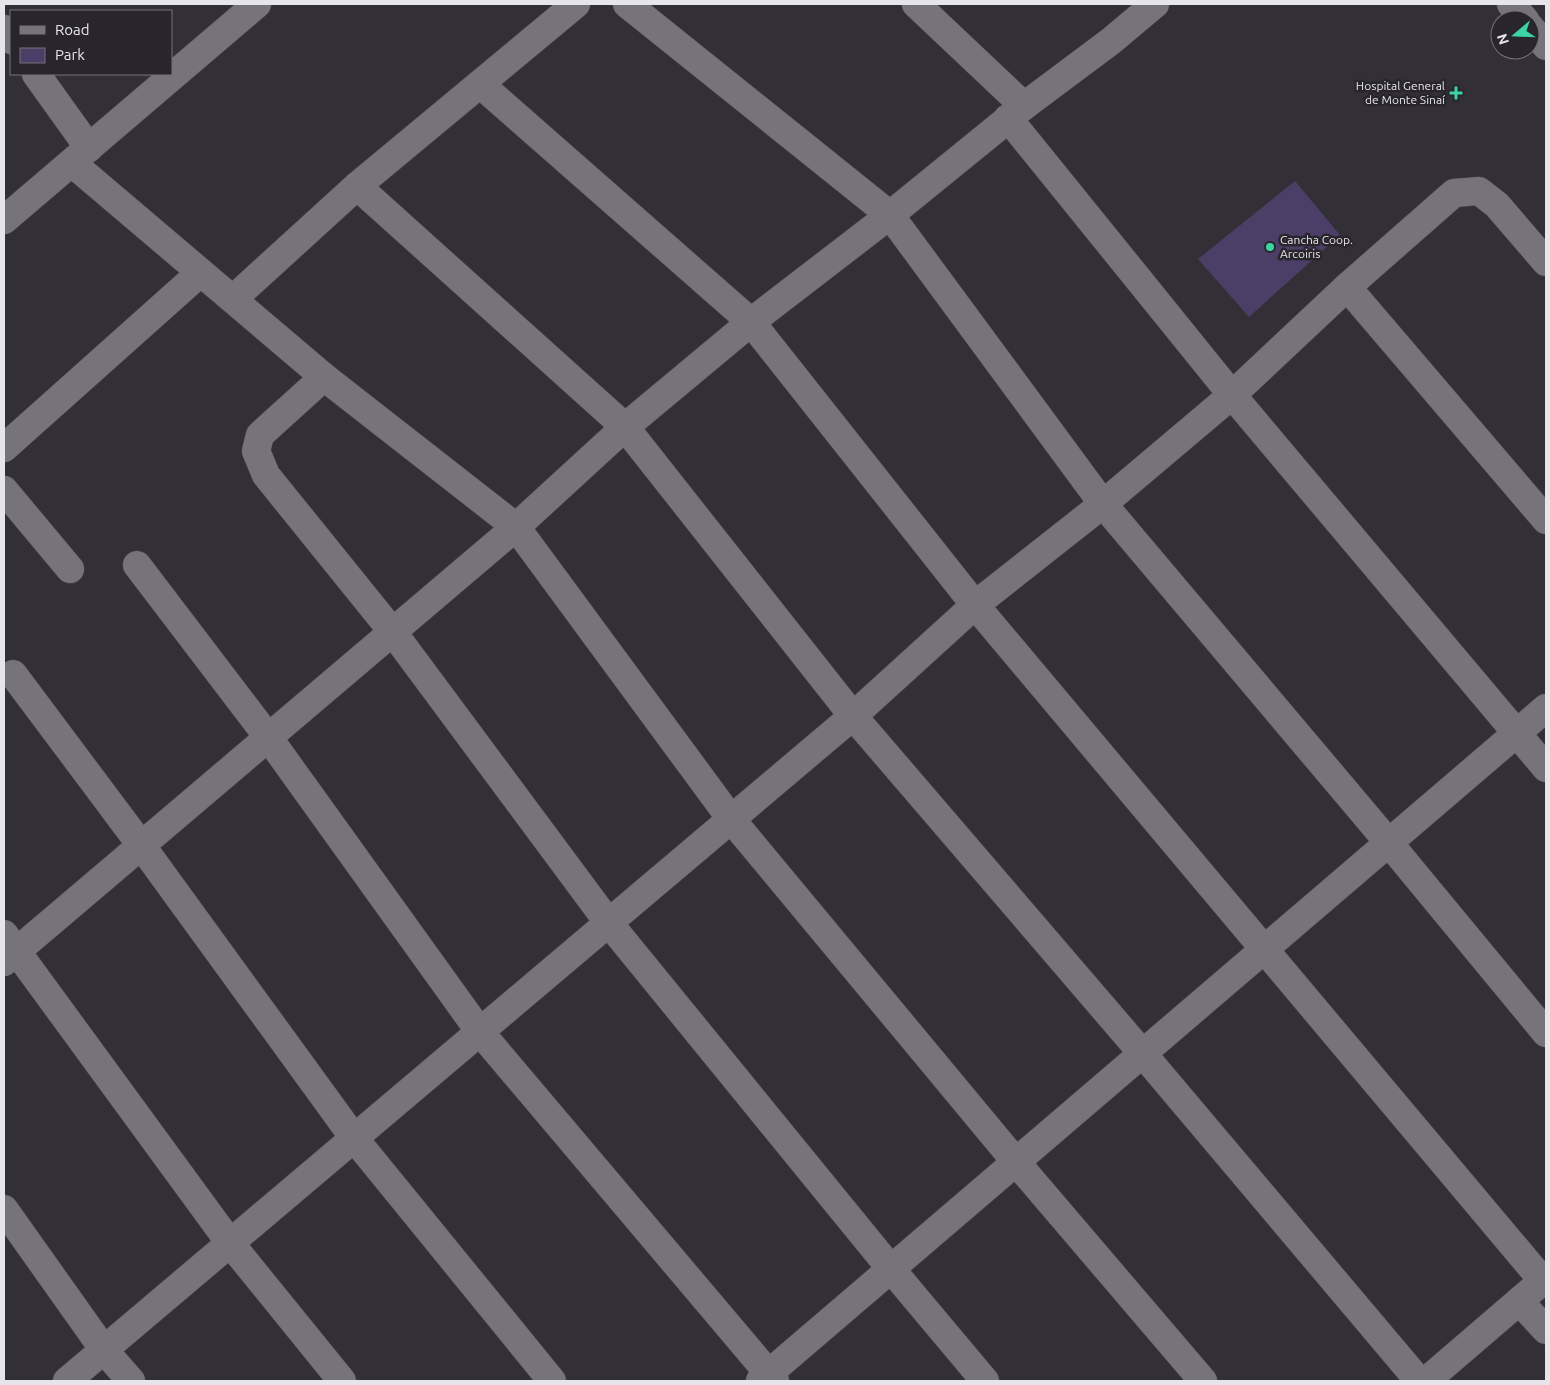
<svg xmlns="http://www.w3.org/2000/svg" width="1550" height="1385" font-family="Ubuntu,sans-serif">
<style>
.green{fill:#4b3e67}
.lines{fill:none;stroke-linecap:round;stroke-linejoin:round}
.minor-casing{stroke:#4e4d52;stroke-width:29}
.minor{stroke:#76747a;stroke-width:28}
.poi-dot{fill:#3cd4a4;stroke:#28262c;stroke-width:2}
.labels{text-anchor:middle;stroke-width:5;stroke-linejoin:round;paint-order:stroke}
.poi-label{font-size:12px;fill:#e6e5e9;stroke:#28262c;text-anchor:end}
</style>
<rect width="100%" height="100%" fill="#323036"/>
<!-- green -->
<path class="green" d="M1295,181L1340,235L1249,317L1198,259Z"/>
<g class="lines">
<defs>
<g id="minor">
<path d="M627,4L890,215L1103,504L1389,843L1546,1033"/>
<path d="M916,4L1024,106"/>
<path d="M1511,4L1525,20"/>
<path d="M1530,27L1546,46"/>
<path d="M4,29L11,40"/>
<path d="M36,74L89,148"/>
<path d="M480,84L751,322L975,605L1543,1281"/>
<path d="M1008,118L1232,395L1546,768"/>
<path d="M72,163L324,377L516,527L731,819L1016,1162L1203,1381"/>
<path d="M357,186L625,427L853,716L1143,1054L1419,1381"/>
<path d="M4,220L257,4"/>
<path d="M1347,287L1546,520"/>
<path d="M233,299L357,186L576,4"/>
<path d="M324,377L260,435L256,451L266,475L392,631L608,922L891,1269L985,1381"/>
<path d="M4,448L200,273"/>
<path d="M4,490L70,569"/>
<path d="M137,565L268,737L480,1032L775,1381"/>
<path d="M13,674L141,845L354,1138L552,1381"/>
<path d="M4,934L230,1243L342,1381"/>
<path d="M4,962L516,527L625,427L751,322L890,215L1024,106L1111,41L1155,4"/>
<path d="M4,1209L104,1350L131,1381"/>
<path d="M1519,1301L1546,1330"/>
<path d="M67,1381L853,716L975,605L1103,504L1232,395L1347,287L1454,193L1479,191L1497,205L1546,262"/>
<path d="M760,1381L1546,708"/>
<path d="M1426,1381L1546,1278"/>
</g>
</defs>
<!-- minor casing -->
<use href="#minor" class="minor-casing"/>
<!-- minor -->
<use href="#minor" class="minor"/>
</g>
<!-- markers -->
<g class="poi-dot">
<path d="M1453.5 85.5h5v5h5v5h-5v5h-5v-5h-5v-5h5z"/>
<circle cx="1270" cy="247" r="5"/>
</g>
<g class="labels">
<!-- poi labels -->
<g class="poi-label">
<text x="1445" y="90">Hospital General<tspan x="1445" dy="14">de Monte Sinaí</tspan></text>
<text x="1280" y="244" text-anchor="start">Cancha Coop.<tspan x="1280" dy="14">Arcoiris</tspan></text>
</g>
</g>
<!-- border -->
<rect width="1550" height="1385" fill="none" stroke="#e6e5e9" stroke-width="10"/>
<!-- legend -->
<rect x="10" y="10" width="162" height="65" fill="#28262c" stroke="#747278"/>
<rect x="20" y="26" width="25" height="8" fill="#76747a" stroke="#747278"/>
<text x="55" y="35" font-size="15" fill="#e6e5e9">Road</text>
<rect x="20" y="48" width="25" height="15" fill="#4b3e67" stroke="#747278"/>
<text x="55" y="60" font-size="15" fill="#e6e5e9">Park</text>
<!-- north arrow -->
<g transform="translate(1515 35) rotate(251)"><circle r="24" fill="#28262c" stroke="#747278"/>
<path d="M0-4L9 19L0 12L-9 19Z" fill="#3cd4a4"/>
<text y="-8" font-size="14" font-weight="bold" text-anchor="middle" fill="#e6e5e9">N</text>
</g>
</svg>
